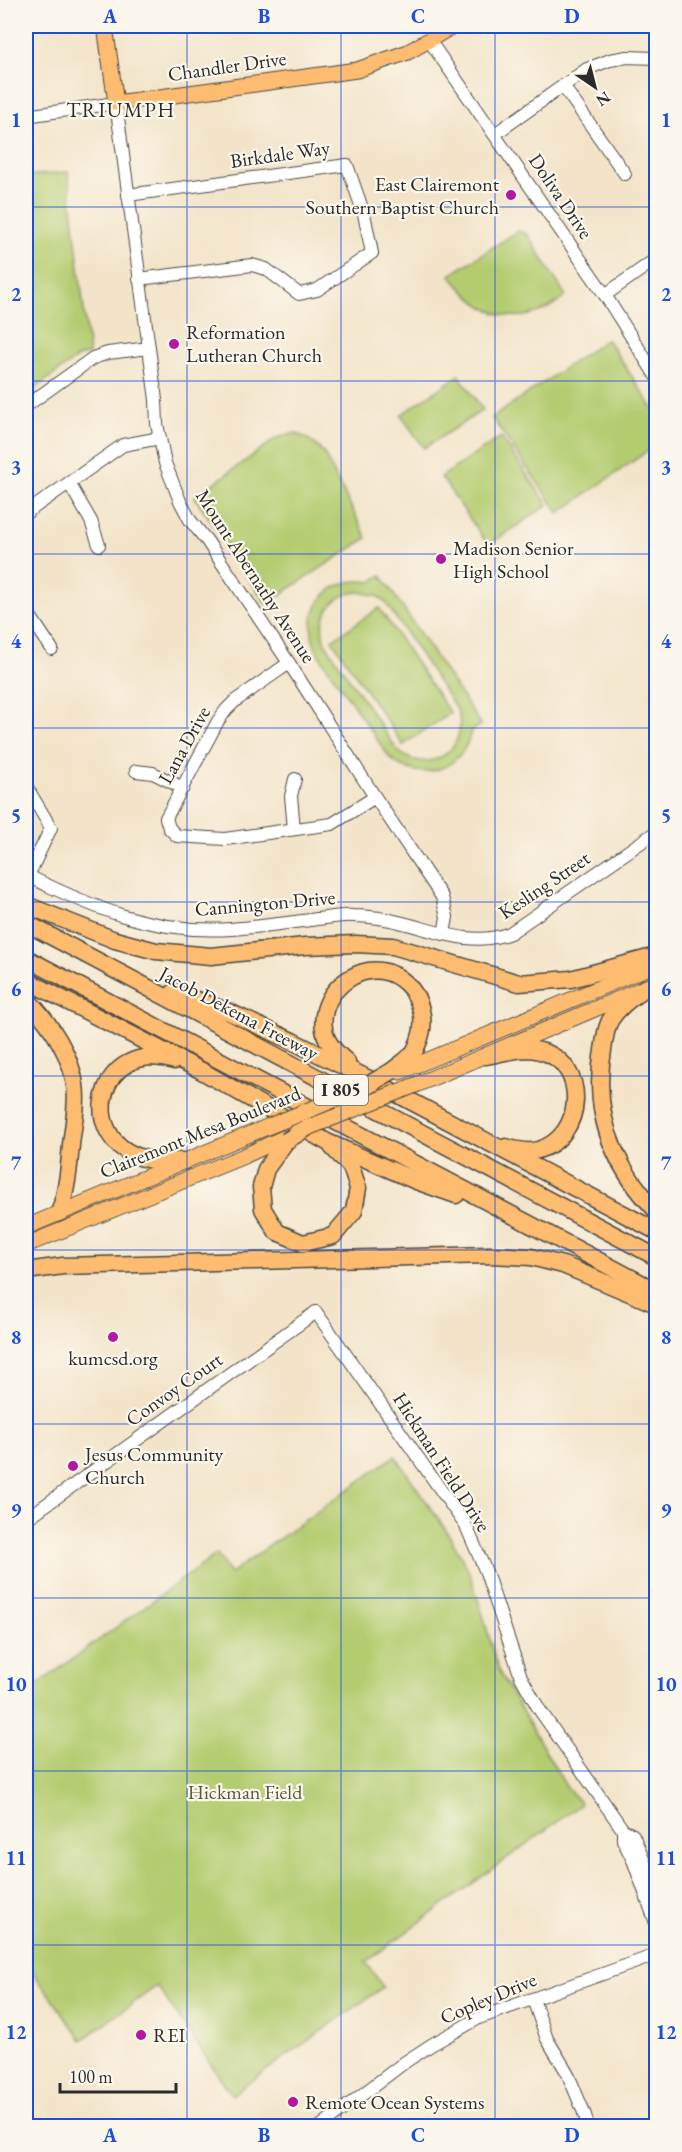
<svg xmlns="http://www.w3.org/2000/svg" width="682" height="2152" font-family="'EB Garamond',serif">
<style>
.green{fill:#b4cc70;stroke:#707c4e;stroke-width:1.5;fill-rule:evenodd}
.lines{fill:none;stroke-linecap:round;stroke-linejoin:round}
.minor-casing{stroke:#494743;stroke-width:14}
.major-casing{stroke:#494743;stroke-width:17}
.highway-casing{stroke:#494743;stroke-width:19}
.minor{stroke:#fff;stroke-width:12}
.major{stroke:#fdbc6f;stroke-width:15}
.highway{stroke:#fdbc6f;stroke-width:16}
.major-bridge-casing{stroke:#494743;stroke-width:17;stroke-linecap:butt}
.highway-bridge-casing{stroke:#494743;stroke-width:19;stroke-linecap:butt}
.major-bridge{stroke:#fdbc6f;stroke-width:15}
.highway-bridge{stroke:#fdbc6f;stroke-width:16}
.grid{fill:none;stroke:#1d4ed8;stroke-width:1.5;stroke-opacity:0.55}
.poi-dot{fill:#b5179e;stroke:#fbf7ec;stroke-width:2}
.labels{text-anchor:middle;stroke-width:4.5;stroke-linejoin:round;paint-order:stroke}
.shield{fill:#fbf7ec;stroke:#696865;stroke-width:1.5}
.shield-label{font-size:18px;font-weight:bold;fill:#2b2b2b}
.street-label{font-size:20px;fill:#2b2b2b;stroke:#fbf7ec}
.poi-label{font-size:20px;fill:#2b2b2b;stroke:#fbf7ec;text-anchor:start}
.park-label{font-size:20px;fill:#545b40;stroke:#fbf7ec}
.neighbourhood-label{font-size:21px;letter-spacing:1.5px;fill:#2b2b2b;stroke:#fbf7ec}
.neatline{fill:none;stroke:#1d4ed8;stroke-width:2}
.grid-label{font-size:20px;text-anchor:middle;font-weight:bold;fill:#1d4ed8}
</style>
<rect width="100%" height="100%" fill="#fbf7ec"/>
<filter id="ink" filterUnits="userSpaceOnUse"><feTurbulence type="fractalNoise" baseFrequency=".0167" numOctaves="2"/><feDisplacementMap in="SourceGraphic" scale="12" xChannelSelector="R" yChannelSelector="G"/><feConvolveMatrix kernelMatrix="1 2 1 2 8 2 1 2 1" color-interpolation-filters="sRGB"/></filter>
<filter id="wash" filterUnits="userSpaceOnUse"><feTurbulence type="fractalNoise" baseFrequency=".008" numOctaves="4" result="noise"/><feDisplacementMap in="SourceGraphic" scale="24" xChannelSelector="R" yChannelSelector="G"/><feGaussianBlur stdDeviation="1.35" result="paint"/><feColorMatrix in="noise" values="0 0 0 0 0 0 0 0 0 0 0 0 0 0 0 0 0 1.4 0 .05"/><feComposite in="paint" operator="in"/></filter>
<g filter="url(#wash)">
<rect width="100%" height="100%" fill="#f3e4c9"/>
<!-- green -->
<g class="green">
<path d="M68,172L89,354L78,357L26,395V176Z"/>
<path d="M518,231L527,234L566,296C521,332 483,318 450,275Z"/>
<path d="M607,339L656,413V445L559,513L492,418Z"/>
<path d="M459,375L483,410L424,448L401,415Z"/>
<path d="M296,433L310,440L323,452L367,538L266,604L195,497L277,438Z"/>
<path d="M501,437L548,505L488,545L441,477Z"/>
<path d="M381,575L481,725L471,731C463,771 418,785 389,757L319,655C297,615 327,574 371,582ZM360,592L377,596L386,603L457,710C471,749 428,778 397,750L325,643C316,617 333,593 360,592Z"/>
<path d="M379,608L450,713L403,745L332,640Z"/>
<path d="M395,1456L446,1530L468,1569L483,1615L498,1670L567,1788L581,1804L366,1962L383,1987L232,2095L157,1986L82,2040L26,1963V1693L217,1554L230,1574Z"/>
</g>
</g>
<g filter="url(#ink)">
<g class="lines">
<defs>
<g id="minor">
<path d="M429,40L605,295L656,376"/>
<path d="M563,86L625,174"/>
<path d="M26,116L116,103L156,400L157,424L165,463L180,501L190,520L207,541L289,663L375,797L442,897L447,917L444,934"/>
<path d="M495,134L587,69L610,60L627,57L656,58"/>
<path d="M128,195L347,165L364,214L372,253L317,290L299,294L266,269L252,265L139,279"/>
<path d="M605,295L656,259"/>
<path d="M26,406L93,358L108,353L149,348"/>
<path d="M69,483L91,521L99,545"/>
<path d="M26,513L123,445L160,438"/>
<path d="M26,610L52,649"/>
<path d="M289,663L235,701L226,710L218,721L166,818L169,828L177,836L225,839L332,824L375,797"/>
<path d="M136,771L153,773L183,788"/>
<path d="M26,786L51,828L28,876"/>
<path d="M294,829L291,796L295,779"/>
<path d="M26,875C93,908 154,934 231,929C259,927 288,923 317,919C329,918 342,915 353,916C369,916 388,919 403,923C439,932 474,947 510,933L656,832"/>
<path d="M26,1519L316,1312L466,1526L486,1572L521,1677L539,1709L623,1830L633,1835L656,1890"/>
<path d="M623,1830V1840L633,1860L656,1923"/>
<path d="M533,1999L547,2039L567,2072L585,2115L588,2126"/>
<path d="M321,2126L405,2062L431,2045L479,2018L656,1955"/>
</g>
<g id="major">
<path d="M105,26L116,103L357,70L408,52L453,26"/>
<path d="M400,1072L656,964"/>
<path d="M418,1084L656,983"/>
<path d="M26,1227L267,1127"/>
<path d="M26,1245L244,1156L283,1138"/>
</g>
<g id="highway">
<path d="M26,905L115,940L156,951L211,956L305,946L356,944L393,946L519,983L571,979L656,956"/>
<path d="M26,923L656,1257"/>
<path d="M26,958L656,1291"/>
<path d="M26,980L200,1070L327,1142L416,1181L456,1195"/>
<path d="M645,988C633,997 619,1006 611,1019C605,1028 605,1040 603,1050C592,1113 612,1165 656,1210"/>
<path d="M174,992L229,1012L292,1041L369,1079L656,1231"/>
<path d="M26,998C49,1022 70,1051 75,1085C78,1104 73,1126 71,1145C69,1168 67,1191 59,1213"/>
<path d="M486,1056C504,1053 523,1046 540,1051C590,1063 584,1138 538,1150C528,1153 516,1150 506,1147"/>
<path d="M174,1061C99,1037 74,1139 143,1158C156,1162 170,1161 184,1161"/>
<path d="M347,1062C330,1048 319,1034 325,1010C329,996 337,986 350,978C392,952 435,998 419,1041C417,1045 416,1050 413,1053C408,1060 399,1065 392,1071"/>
<path d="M286,1141L266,1169L261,1187L263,1209L277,1232L303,1243L333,1236L354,1211L358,1188L351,1167L332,1147"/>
<path d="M26,1271L63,1266L489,1255L531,1257L563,1265L656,1304"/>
</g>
</defs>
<!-- minor casing -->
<use href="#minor" class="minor-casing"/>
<!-- major casing -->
<use href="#major" class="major-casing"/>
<!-- highway casing -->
<use href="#highway" class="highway-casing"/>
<!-- minor -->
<use href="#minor" class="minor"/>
<!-- major -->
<use href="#major" class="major"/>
<!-- highway -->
<use href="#highway" class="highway"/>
<defs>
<g id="major-bridge">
<path d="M267,1127L373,1084"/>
<path d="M297,1132L418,1084"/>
</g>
<g id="highway-bridge">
<path d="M363,1088L392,1071"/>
<path d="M286,1141L307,1128"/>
</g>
</defs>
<!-- major-bridge casing -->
<use href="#major-bridge" class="major-bridge-casing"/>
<!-- highway-bridge casing -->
<use href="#highway-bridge" class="highway-bridge-casing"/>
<!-- major-bridge -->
<use href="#major-bridge" class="major-bridge"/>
<!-- highway-bridge -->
<use href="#highway-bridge" class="highway-bridge"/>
</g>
</g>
<!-- grid -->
<path class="grid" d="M187,26V2126M341,26V2126M495,26V2126M26,207H656M26,381H656M26,554H656M26,728H656M26,902H656M26,1076H656M26,1250H656M26,1424H656M26,1598H656M26,1771H656M26,1945H656"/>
<!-- markers -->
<g class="poi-dot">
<circle cx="511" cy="195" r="6"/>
<circle cx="174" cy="344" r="6"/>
<circle cx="441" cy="559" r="6"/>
<circle cx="113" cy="1337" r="6"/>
<circle cx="73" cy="1466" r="6"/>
<circle cx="141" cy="2035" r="6"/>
<circle cx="293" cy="2102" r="6"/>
</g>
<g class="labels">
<!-- shield labels -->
<rect class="shield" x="314" y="1075" width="54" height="30" rx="4.5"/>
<g class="shield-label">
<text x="341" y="1096">I 805</text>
</g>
<!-- street labels -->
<g class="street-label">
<text transform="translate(227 66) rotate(-8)" y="7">Chandler Drive</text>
<text transform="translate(280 154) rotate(-8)" y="7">Birkdale Way</text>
<text transform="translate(561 196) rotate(56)" y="7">Doliva Drive</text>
<text transform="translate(256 576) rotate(57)" y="7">Mount Abernathy Avenue</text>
<text transform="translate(184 745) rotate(-61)" y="7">Lana Drive</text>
<text transform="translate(544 885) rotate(-34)" y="7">Kesling Street</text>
<text transform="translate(265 903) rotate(-5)" y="7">Cannington Drive</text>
<text transform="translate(239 1013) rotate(28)" y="7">Jacob Dekema Freeway</text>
<text transform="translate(200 1132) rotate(-22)" y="7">Clairemont Mesa Boulevard</text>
<text transform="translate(174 1389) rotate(-35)" y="7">Convoy Court</text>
<text transform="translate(442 1462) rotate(57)" y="7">Hickman Field Drive</text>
<text transform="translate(488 1998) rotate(-23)" y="7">Copley Drive</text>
</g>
<!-- poi labels -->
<g class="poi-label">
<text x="499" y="191" text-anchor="end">East Clairemont<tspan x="499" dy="23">Southern Baptist Church</tspan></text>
<text x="186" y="339">Reformation<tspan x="186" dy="23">Lutheran Church</tspan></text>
<text x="453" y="555">Madison Senior<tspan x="453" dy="23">High School</tspan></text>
<text x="113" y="1365" text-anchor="middle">kumcsd.org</text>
<text x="85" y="1461">Jesus Community<tspan x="85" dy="23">Church</tspan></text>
<text x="153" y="2042">REI</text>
<text x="305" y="2109">Remote Ocean Systems</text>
</g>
<!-- park labels -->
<g class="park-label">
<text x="245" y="1799">Hickman Field</text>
</g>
<!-- neighbourhood labels -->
<g class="neighbourhood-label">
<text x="121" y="117">TRIUMPH</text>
</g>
</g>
<!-- margin -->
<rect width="682" height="2152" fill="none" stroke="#fbf7ec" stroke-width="66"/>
<!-- north arrow -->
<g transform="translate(595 87) rotate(145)" stroke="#fbf7ec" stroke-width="4.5" paint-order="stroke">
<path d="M0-4.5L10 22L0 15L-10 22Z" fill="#2b2b2b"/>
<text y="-9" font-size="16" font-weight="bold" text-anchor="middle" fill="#2b2b2b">N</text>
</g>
<!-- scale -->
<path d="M60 2083v9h116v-9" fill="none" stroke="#2b2b2b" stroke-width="3"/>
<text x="69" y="2083" font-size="18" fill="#2b2b2b" stroke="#fbf7ec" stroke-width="4.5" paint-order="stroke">100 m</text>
<rect x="33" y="33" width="616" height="2086" class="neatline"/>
<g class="grid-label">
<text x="110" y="23">A</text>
<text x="264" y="23">B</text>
<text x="418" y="23">C</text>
<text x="572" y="23">D</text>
<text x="16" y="127">1</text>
<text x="666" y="127">1</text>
<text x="16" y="301">2</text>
<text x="666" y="301">2</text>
<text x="16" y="474">3</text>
<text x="666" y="474">3</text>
<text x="16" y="648">4</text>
<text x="666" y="648">4</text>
<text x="16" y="822">5</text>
<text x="666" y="822">5</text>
<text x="16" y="996">6</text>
<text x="666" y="996">6</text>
<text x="16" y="1170">7</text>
<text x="666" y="1170">7</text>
<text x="16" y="1344">8</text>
<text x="666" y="1344">8</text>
<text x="16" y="1517">9</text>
<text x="666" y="1517">9</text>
<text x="16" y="1691">10</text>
<text x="666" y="1691">10</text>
<text x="16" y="1865">11</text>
<text x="666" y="1865">11</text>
<text x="16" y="2039">12</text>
<text x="666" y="2039">12</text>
<text x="110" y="2142">A</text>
<text x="264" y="2142">B</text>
<text x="418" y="2142">C</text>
<text x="572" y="2142">D</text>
</g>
</svg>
